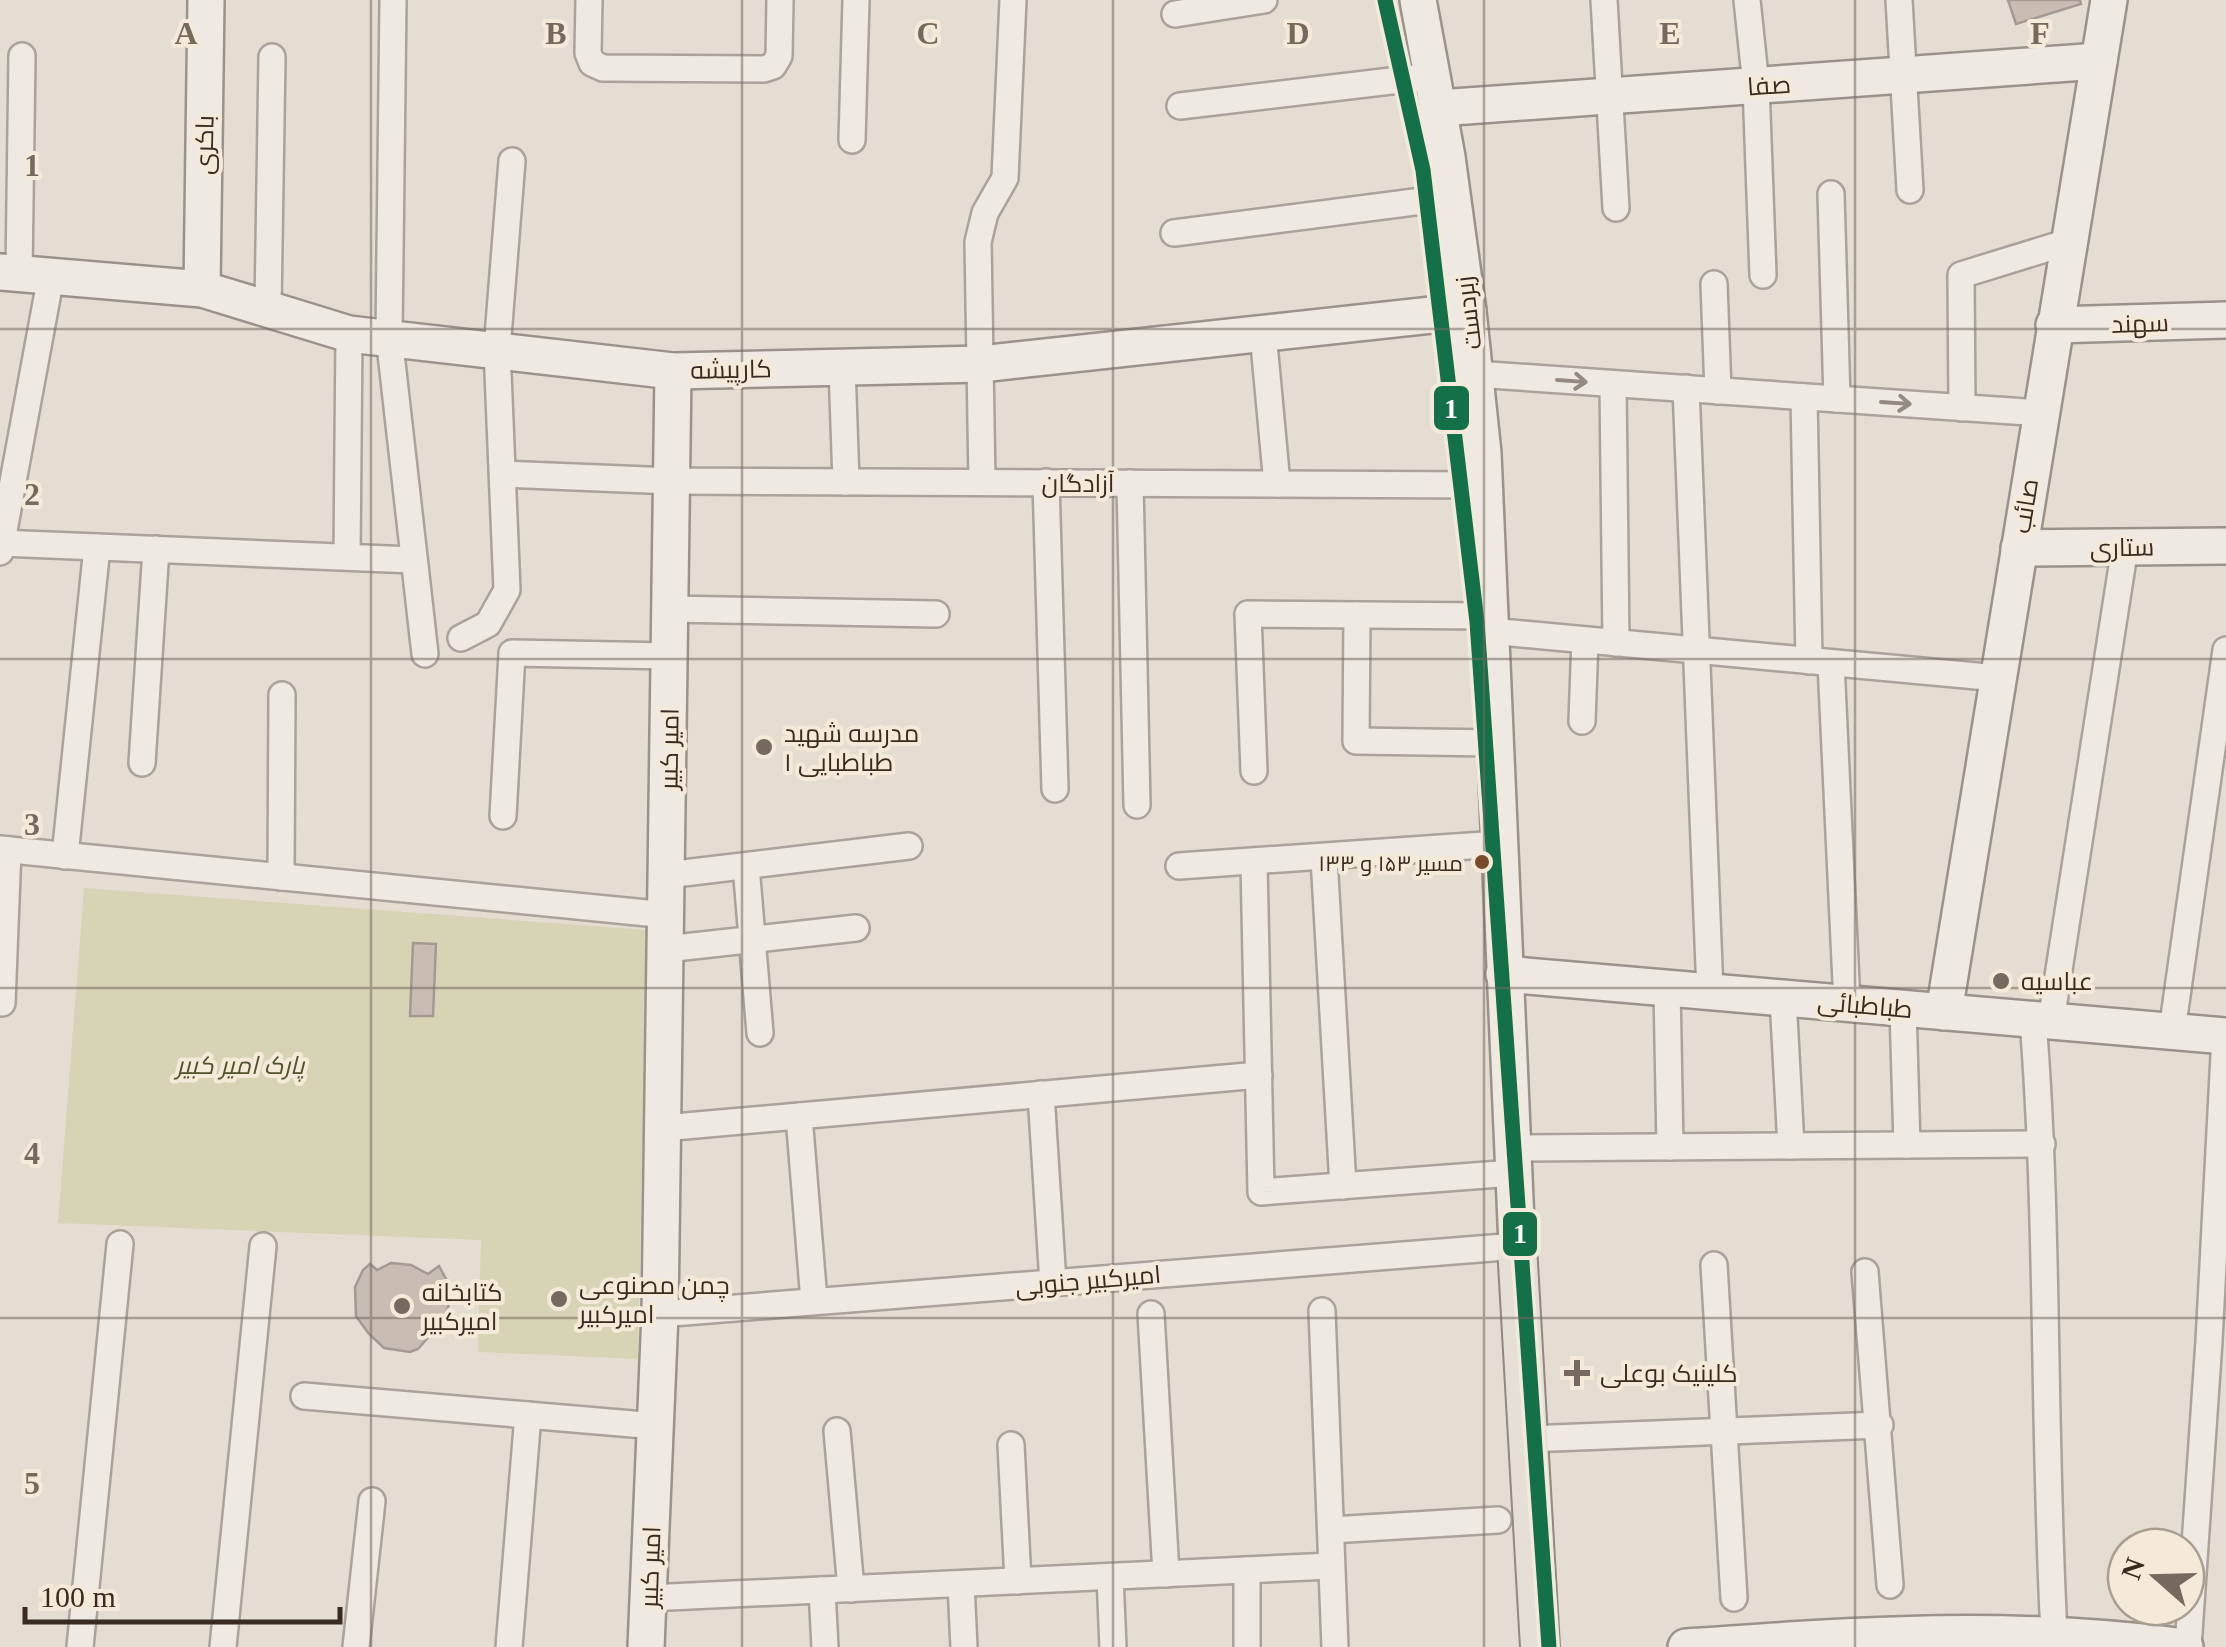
<svg xmlns="http://www.w3.org/2000/svg" width="2226" height="1647" font-family="'Times New Roman',Cairo,serif">
<style>
.green{fill:#d7d3b5}
.building{fill:#c9bcb3;stroke:#a69991;stroke-width:2.5}
.lines{fill:none;stroke-linecap:round;stroke-linejoin:round}
.street-casing{stroke:#aba39a;stroke-width:30}
.secondary-casing{stroke:#9b928a;stroke-width:40}
.primary-casing{stroke:#908881;stroke-width:42}
.street{stroke:#eee9e3;stroke-width:25}
.secondary{stroke:#eee9e3;stroke-width:35}
.primary{stroke:#e5dfd5;stroke-width:38}
.metro-1-casing{stroke:#f5ead9;stroke-width:22}
.metro-1{stroke:#147049;stroke-width:15}
.oneway{stroke:#948a82}
.grid{fill:none;stroke:#766960;stroke-width:2.5;stroke-opacity:0.55}
.poi-dot{fill:#766960;stroke:#f5ead9;stroke-width:4}
.bus-dot{fill:#7a4b2a;stroke:#f5ead9;stroke-width:4}
.labels{text-anchor:middle;stroke-width:8;stroke-linejoin:round;paint-order:stroke}
.bus-label{font-size:22px;fill:#3a2b22;stroke:#f5ead9;text-anchor:end}
.street-label{font-size:25px;fill:#3a2b22;stroke:#f5ead9}
.poi-label{font-size:25px;fill:#3a2b22;stroke:#f5ead9;text-anchor:start}
.park-label{font-size:25px;font-style:italic;fill:#4f5529;stroke:#f5ead9}
.grid-label{font-size:32px;text-anchor:middle;font-weight:bold;fill:#766960;stroke:#f5ead9;stroke-width:8;stroke-linejoin:round;paint-order:stroke}
.line-badge{stroke:#f5ead9;stroke-width:4}
.badge-label{font-size:28px;text-anchor:middle;font-weight:bold;fill:#fff}
</style>
<rect width="100%" height="100%" fill="#e5ddd2"/>
<!-- green -->
<path class="green" d="M84,888L647,930L638,1359L478,1352L481,1240L58,1223Z"/>
<!-- building -->
<g class="building">
<path d="M2008,0H2080L2081,4L2016,24Z"/>
<path d="M413,943L436,944L433,1016H410Z"/>
<path d="M391,1263L411,1265L428,1274L439,1266L446,1279L449,1304L444,1319L418,1349L410,1352L384,1348L369,1334L356,1316L355,1287L363,1270L370,1264L377,1270Z"/>
</g>
<g class="lines">
<defs>
<g id="street">
<path d="M393,0L389,336L425,654"/>
<path d="M589,0L588,53L592,63L603,68L764,69L773,66L779,56L780,0"/>
<path d="M1604,0L1616,208"/>
<path d="M1747,0L1756,86L1763,275"/>
<path d="M1899,0L1910,190"/>
<path d="M1175,14L1264,0"/>
<path d="M1180,106L1433,76"/>
<path d="M852,140L856,0"/>
<path d="M1831,194L1837,399"/>
<path d="M1174,233L1453,197"/>
<path d="M19,273L22,56"/>
<path d="M1714,284L1718,391"/>
<path d="M268,307L272,57"/>
<path d="M1263,333L1277,484"/>
<path d="M842,367L846,482"/>
<path d="M1475,374L2040,413"/>
<path d="M1613,384L1616,643"/>
<path d="M1686,388L1710,992"/>
<path d="M1804,397L1809,661"/>
<path d="M1962,408L1961,275L2068,242"/>
<path d="M503,474L672,481L1484,485"/>
<path d="M982,482L978,242L985,213L1005,178L1013,0"/>
<path d="M1046,482L1055,789"/>
<path d="M1130,483L1137,805"/>
<path d="M0,543L413,560"/>
<path d="M0,552L51,276"/>
<path d="M347,557L349,334"/>
<path d="M670,609L936,614"/>
<path d="M1357,615L1356,741L1494,743"/>
<path d="M1490,631L1998,678"/>
<path d="M461,638L488,624L507,590L497,349L512,161"/>
<path d="M1831,663L1847,1004"/>
<path d="M1582,721L1585,640"/>
<path d="M142,763L156,549"/>
<path d="M1254,771L1248,614L1489,616"/>
<path d="M503,816L512,653L670,656"/>
<path d="M0,849L667,915"/>
<path d="M65,856L97,547"/>
<path d="M1324,858L1343,1186"/>
<path d="M1254,863L1261,1192L1513,1173"/>
<path d="M746,866L760,1033"/>
<path d="M1179,866L1498,844"/>
<path d="M667,875L909,846"/>
<path d="M281,877L282,695"/>
<path d="M666,949L856,928"/>
<path d="M1667,988L1670,1147"/>
<path d="M1783,998L1791,1146"/>
<path d="M2,1003L8,850"/>
<path d="M1903,1009L1907,1145"/>
<path d="M2033,1020C2049,1224 2043,1429 2054,1633"/>
<path d="M2051,1021L2125,547"/>
<path d="M2172,1031L2226,650"/>
<path d="M1041,1094L1053,1283"/>
<path d="M799,1116L814,1301"/>
<path d="M663,1128L1259,1075"/>
<path d="M1512,1148L2042,1144"/>
<path d="M1714,1265L1734,1598"/>
<path d="M1865,1272L1890,1585"/>
<path d="M1322,1311L1335,1647"/>
<path d="M660,1314L1517,1246"/>
<path d="M1151,1314L1166,1574"/>
<path d="M304,1396L656,1426"/>
<path d="M837,1431L851,1589"/>
<path d="M1528,1439L1880,1425"/>
<path d="M1011,1445L1018,1581"/>
<path d="M1331,1530L1498,1520"/>
<path d="M1247,1570V1647"/>
<path d="M1110,1577L1113,1647"/>
<path d="M961,1584L964,1647"/>
<path d="M822,1590L825,1647"/>
<path d="M648,1598L1331,1566"/>
<path d="M80,1647L120,1244"/>
<path d="M223,1647L263,1246"/>
<path d="M356,1647L372,1501"/>
<path d="M509,1647L528,1415"/>
<path d="M2188,1647L2209,1341L2225,1036"/>
</g>
<g id="secondary">
<path d="M1418,0L1447,157L1468,311L1483,453L1517,1246"/>
<path d="M1439,108L2099,61"/>
<path d="M0,272L202,289L349,334L673,371L981,364L1468,311"/>
<path d="M202,289L206,0"/>
<path d="M2054,325L2226,320"/>
<path d="M2019,548L2226,546"/>
<path d="M1504,974L2226,1036"/>
<path d="M1944,1012L2109,0"/>
<path d="M646,1647L660,1314L673,371"/>
<path d="M1686,1647C1858,1635 2013,1624 2185,1647"/>
</g>
<path id="primary" d="M1517,1246L1540,1647"/>
</defs>
<!-- street casing -->
<use href="#street" class="street-casing"/>
<!-- secondary casing -->
<use href="#secondary" class="secondary-casing"/>
<!-- primary casing -->
<use href="#primary" class="primary-casing"/>
<!-- street -->
<use href="#street" class="street"/>
<!-- secondary -->
<use href="#secondary" class="secondary"/>
<!-- primary -->
<use href="#primary" class="primary"/>
<defs>
<path id="metro-1" d="M1385,0L1423,170L1477,622L1549,1647"/>
</defs>
<!-- metro-1 casing -->
<use href="#metro-1" class="metro-1-casing"/>
<!-- metro-1 -->
<use href="#metro-1" class="metro-1"/>
</g>
<!-- one-way arrows -->
<defs><path id="oneway-shaft" d="M-6 0H5M1.5-3L5.5 0L1.5 3" fill="none" stroke-width="1.6" stroke-linecap="round" stroke-linejoin="round" transform="scale(2.5)"/></defs>
<g class="oneway">
<use href="#oneway-shaft" transform="translate(1572 381) rotate(4)"/>
<use href="#oneway-shaft" transform="translate(1896 403) rotate(4)"/>
</g>
<!-- grid -->
<path class="grid" d="M371,0V1647M742,0V1647M1113,0V1647M1484,0V1647M1855,0V1647M0,329H2226M0,659H2226M0,988H2226M0,1318H2226"/>
<!-- markers -->
<g class="poi-dot">
<circle cx="764" cy="747" r="10"/>
<circle cx="2001" cy="981" r="10"/>
<circle cx="559" cy="1299" r="10"/>
<circle cx="402" cy="1306" r="10"/>
<path d="M1572 1358h10v10h10v10h-10v10h-10v-10h-10v-10h10z"/>
</g>
<circle class="bus-dot" cx="1482" cy="862" r="9"/>
<g class="labels">
<!-- bus labels -->
<g class="bus-label">
<text x="1463" y="871">مسیر ۱۵۳ و ۱۳۳</text>
</g>
<!-- street labels -->
<g class="street-label">
<text transform="translate(1769 85) rotate(-4)" y="9">صفا</text>
<text transform="translate(204 145) rotate(-89)" y="9">باکری</text>
<text transform="translate(1468 313) rotate(-97)" y="9">زبردست</text>
<text transform="translate(2140 323) rotate(-2)" y="9">سهند</text>
<text transform="translate(731 369) rotate(-1)" y="9">کارپیشه</text>
<text x="1078" y="492">آزادگان</text>
<text transform="translate(2025 506) rotate(-81)" y="9">صائب</text>
<text transform="translate(2122 547) rotate(-1)" y="9">ستاری</text>
<text transform="translate(669 749) rotate(-89)" y="9">امیر کبیر</text>
<text transform="translate(1865 1005) rotate(5)" y="9">طباطبائی</text>
<text transform="translate(1088 1280) rotate(-5)" y="9">امیرکبیر جنوبی</text>
<text transform="translate(650 1567) rotate(-88)" y="9">امیر کبیر</text>
</g>
<!-- poi labels -->
<g class="poi-label">
<text x="784" y="742">مدرسه شهید<tspan x="784" dy="29">طباطبایی ۱</tspan></text>
<text x="2021" y="990">عباسیه</text>
<text x="579" y="1294">چمن مصنوعی<tspan x="579" dy="29">امیرکبیر</tspan></text>
<text x="422" y="1301">کتابخانه<tspan x="422" dy="29">امیرکبیر</tspan></text>
<text x="1600" y="1382">کلینیک بوعلی</text>
</g>
<!-- park labels -->
<g class="park-label">
<text x="240" y="1074">پارک امیر کبیر</text>
</g>
</g>
<g class="grid-label">
<text x="186" y="44">A</text>
<text x="556" y="44">B</text>
<text x="928" y="44">C</text>
<text x="1298" y="44">D</text>
<text x="1670" y="44">E</text>
<text x="2040" y="44">F</text>
<text x="32" y="176">1</text>
<text x="32" y="505">2</text>
<text x="32" y="835">3</text>
<text x="32" y="1164">4</text>
<text x="32" y="1494">5</text>
</g>
<g class="line-badge">
<rect x="1432" y="384" width="39" height="48" rx="10" fill="#147049"/>
<rect x="1501" y="1210" width="38" height="48" rx="10" fill="#147049"/>
</g>
<g class="badge-label">
<text x="1451" y="418">1</text>
<text x="1520" y="1243">1</text>
</g>
<!-- north arrow -->
<g transform="translate(2156 1577) rotate(290)"><circle r="48" fill="#f5ead9" stroke="#aa9e90" stroke-width="2.5"/>
<path d="M0-8L18 38L0 25L-18 38Z" fill="#766960"/>
<text y="-15" font-size="28" font-weight="bold" text-anchor="middle" fill="#3a2b22">N</text>
</g>
<!-- scale -->
<path d="M25 1607v15h315v-15" fill="none" stroke="#3a2b22" stroke-width="5"/>
<text x="40" y="1607" font-size="30" fill="#3a2b22" stroke="#f5ead9" stroke-width="8" paint-order="stroke">100 m</text>
</svg>
